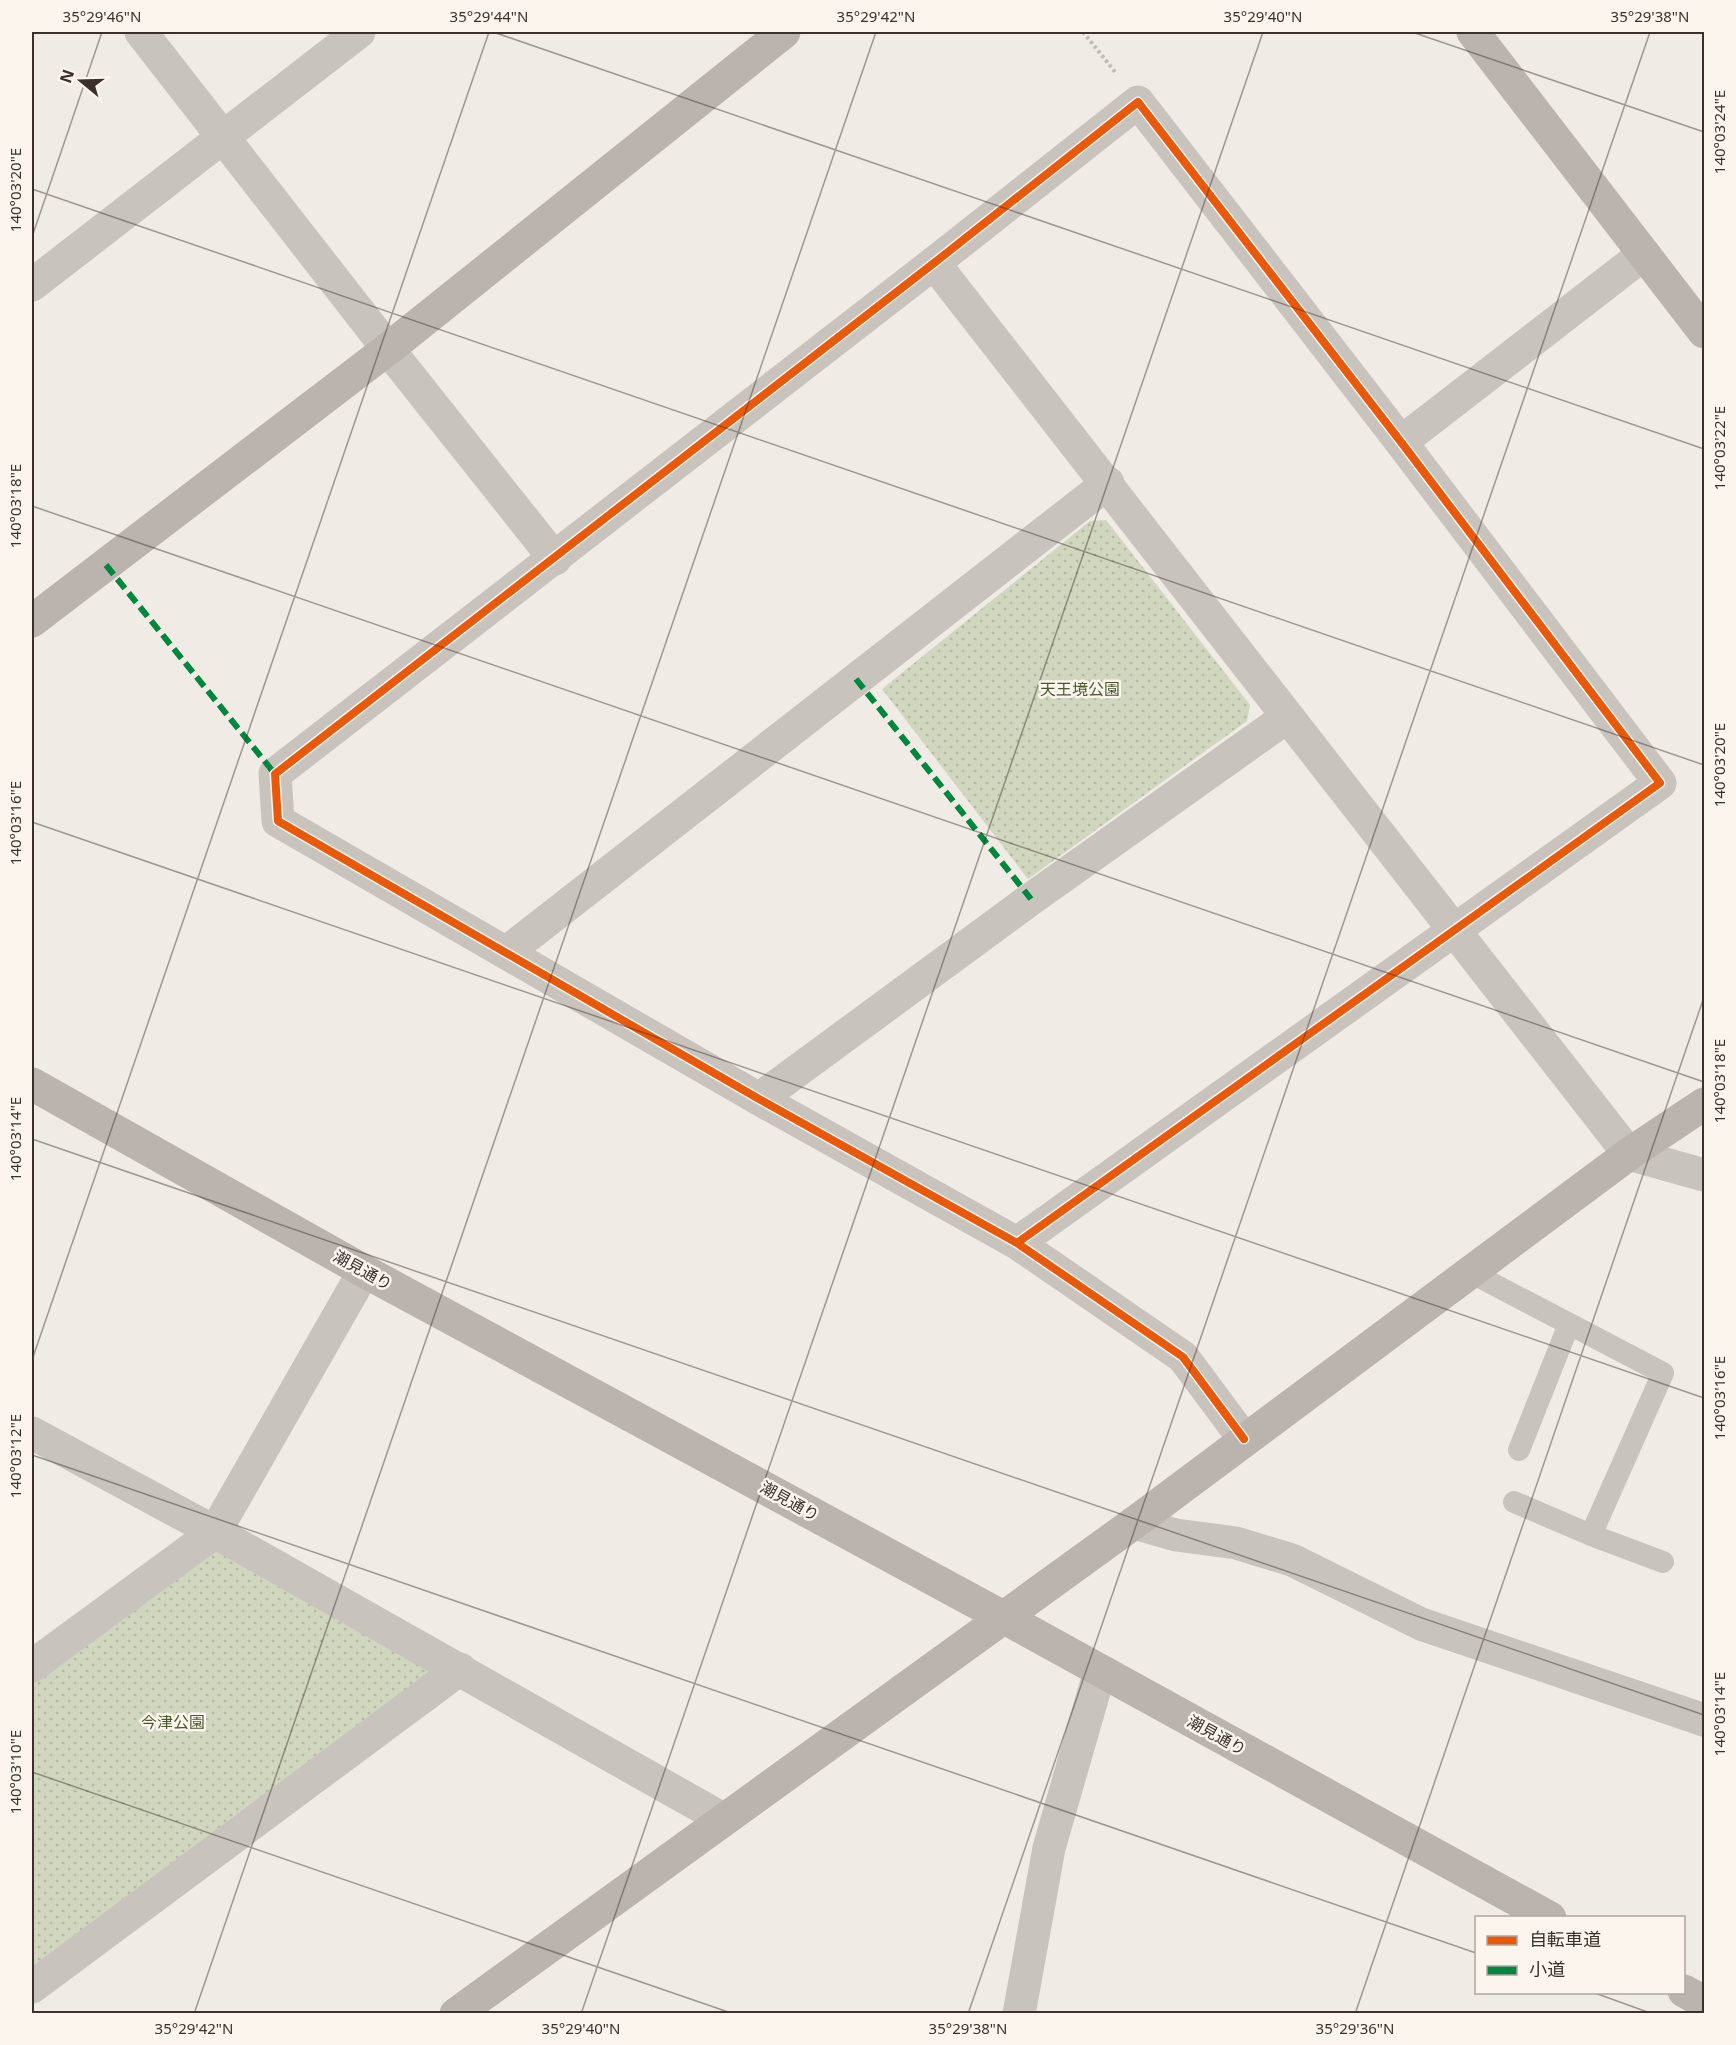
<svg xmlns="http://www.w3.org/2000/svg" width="1736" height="2045" font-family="'Noto Sans','Noto Sans JP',sans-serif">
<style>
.grass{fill:url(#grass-dots)}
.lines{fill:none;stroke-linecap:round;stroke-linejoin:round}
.path{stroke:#c2bbb6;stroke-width:4;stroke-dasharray:3 3;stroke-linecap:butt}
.lane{stroke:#c9c3be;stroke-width:22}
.street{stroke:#c9c3be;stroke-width:33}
.secondary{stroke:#bab3ae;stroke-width:33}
.quiet{stroke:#00873e;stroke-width:6;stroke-dasharray:12 6;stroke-linecap:butt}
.cycleway-casing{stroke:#fbf5ee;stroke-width:11}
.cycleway{stroke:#e8590c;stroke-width:8}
.ticks{fill:none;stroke:#3b302b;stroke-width:1.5;stroke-opacity:0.45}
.labels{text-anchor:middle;stroke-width:5;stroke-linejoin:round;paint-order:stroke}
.park-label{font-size:16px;fill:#4a5a2e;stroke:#fbf5ee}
.street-label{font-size:16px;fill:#3b302b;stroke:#fbf5ee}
.neatline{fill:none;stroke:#3b302b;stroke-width:2}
.ticks-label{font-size:15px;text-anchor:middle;fill:#3b302b}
</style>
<defs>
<pattern id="grass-dots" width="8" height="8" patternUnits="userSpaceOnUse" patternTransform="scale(1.5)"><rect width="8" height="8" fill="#d1d6bf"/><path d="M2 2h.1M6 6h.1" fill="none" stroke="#b4b8a4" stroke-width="1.8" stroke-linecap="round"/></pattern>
</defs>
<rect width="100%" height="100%" fill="#f0ebe5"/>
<!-- grass -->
<g class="grass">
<path d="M1106,520L1250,705L1247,721L1028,879L882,689L1090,521Z"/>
<path d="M215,1532L460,1669L32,1987V1666Z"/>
</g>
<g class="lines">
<!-- path -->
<path class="path" d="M1083,32L1116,73"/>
<!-- lane -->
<g class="lane">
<path d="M1470,1272L1663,1373L1591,1535"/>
<path d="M1519,1450L1569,1324"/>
<path d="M1514,1502L1591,1535L1663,1562"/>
</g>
<!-- street -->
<g class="street">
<path d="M141,32L388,349L555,559"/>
<path d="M934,263C1168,559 1396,858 1629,1154L1704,1175"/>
<path d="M32,285L359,32"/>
<path d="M1401,442L1644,254"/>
<path d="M507,952L1108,483"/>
<path d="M759,1099L1031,899L1287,717"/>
<path d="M1017,1243L1660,783L1401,442L1138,102L934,263L275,774L278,821L759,1099L1017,1243L1183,1357L1244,1439"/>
<path d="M32,1433L215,1532L723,1819"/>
<path d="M1134,1523L1176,1535L1236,1543L1292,1560L1421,1624L1704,1720"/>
<path d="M32,1666L215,1532L364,1271"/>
<path d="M32,1987L460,1669"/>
<path d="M1019,2014L1049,1848L1100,1671"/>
</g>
<!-- secondary -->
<g class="secondary">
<path d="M1473,32L1704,332"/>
<path d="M32,621L388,349L784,32"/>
<path d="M32,1084L364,1271L1003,1617L1550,1918"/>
<path d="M1684,1991L1704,2002"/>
<path d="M456,2014L1134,1523L1629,1154L1704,1104"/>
</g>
<!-- quiet -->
<g class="quiet">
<path d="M106,565L275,774"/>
<path d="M856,679L1031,899"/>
</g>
<defs>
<path id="cycleway" d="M1017,1243L1660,783L1401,442L1138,102L934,263L275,774L278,821L759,1099L1017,1243L1183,1357L1244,1439"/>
</defs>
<!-- cycleway casing -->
<use href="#cycleway" class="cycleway-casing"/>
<!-- cycleway -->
<use href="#cycleway" class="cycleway"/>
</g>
<!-- ticks -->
<path class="ticks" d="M493,32L1704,449M1412,32L1704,132M32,189L1704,765M32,237L102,32M32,506L1704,1082M32,822L1704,1398M32,1139L1704,1715M32,1360L489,32M32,1455L1476,1953M32,1772L734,2014M1592,1992L1653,2014M194,2014L876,32M581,2014L1263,32M968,2014L1650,32M1355,2014L1704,997"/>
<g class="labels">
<!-- park labels -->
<g class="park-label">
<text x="1080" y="695">天王境公園</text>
<text x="173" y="1728">今津公園</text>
</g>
<!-- street labels -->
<g class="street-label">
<text transform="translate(363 1270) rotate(29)" y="6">潮見通り</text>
<text transform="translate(790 1501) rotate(29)" y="6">潮見通り</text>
<text transform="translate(1217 1735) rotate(29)" y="6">潮見通り</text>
</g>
</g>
<!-- border -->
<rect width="1736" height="2045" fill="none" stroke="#fbf5ee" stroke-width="66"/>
<!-- legend -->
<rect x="1475" y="1916" width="210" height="78" fill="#fbf5ee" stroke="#aea6a0" stroke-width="1.5"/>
<rect x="1487" y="1936" width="30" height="9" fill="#e8590c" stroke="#aea6a0" stroke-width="1.5"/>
<text x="1529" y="1946" font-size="18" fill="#3b302b">自転車道</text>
<rect x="1487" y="1966" width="30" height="9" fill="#00873e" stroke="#aea6a0" stroke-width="1.5"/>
<text x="1529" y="1976" font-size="18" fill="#3b302b">小道</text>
<!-- north arrow -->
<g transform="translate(81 81) rotate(289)" stroke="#fbf5ee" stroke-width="4.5" paint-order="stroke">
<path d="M0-4.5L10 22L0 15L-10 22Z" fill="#3b302b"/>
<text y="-9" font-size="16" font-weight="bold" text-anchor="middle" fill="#3b302b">N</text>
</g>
<rect x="33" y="33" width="1670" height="1979" class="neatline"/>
<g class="ticks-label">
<text x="102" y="22">35°29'46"N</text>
<text x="489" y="22">35°29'44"N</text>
<text x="876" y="22">35°29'42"N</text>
<text x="1263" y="22">35°29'40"N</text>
<text x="1650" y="22">35°29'38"N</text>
<text transform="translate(1720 132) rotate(-90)" y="5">140°03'24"E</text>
<text transform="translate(16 190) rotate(-90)" y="5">140°03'20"E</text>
<text transform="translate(1720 448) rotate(-90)" y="5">140°03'22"E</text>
<text transform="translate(16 506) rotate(-90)" y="5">140°03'18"E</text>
<text transform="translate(1720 765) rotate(-90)" y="5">140°03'20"E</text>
<text transform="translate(16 823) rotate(-90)" y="5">140°03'16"E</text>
<text transform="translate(1720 1081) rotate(-90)" y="5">140°03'18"E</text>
<text transform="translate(16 1139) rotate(-90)" y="5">140°03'14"E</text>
<text transform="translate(1720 1398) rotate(-90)" y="5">140°03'16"E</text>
<text transform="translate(16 1456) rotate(-90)" y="5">140°03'12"E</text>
<text transform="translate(1720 1714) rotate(-90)" y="5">140°03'14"E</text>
<text transform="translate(16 1772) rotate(-90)" y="5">140°03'10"E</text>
<text x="194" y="2034">35°29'42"N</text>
<text x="581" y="2034">35°29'40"N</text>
<text x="968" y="2034">35°29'38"N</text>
<text x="1355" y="2034">35°29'36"N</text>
</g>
</svg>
